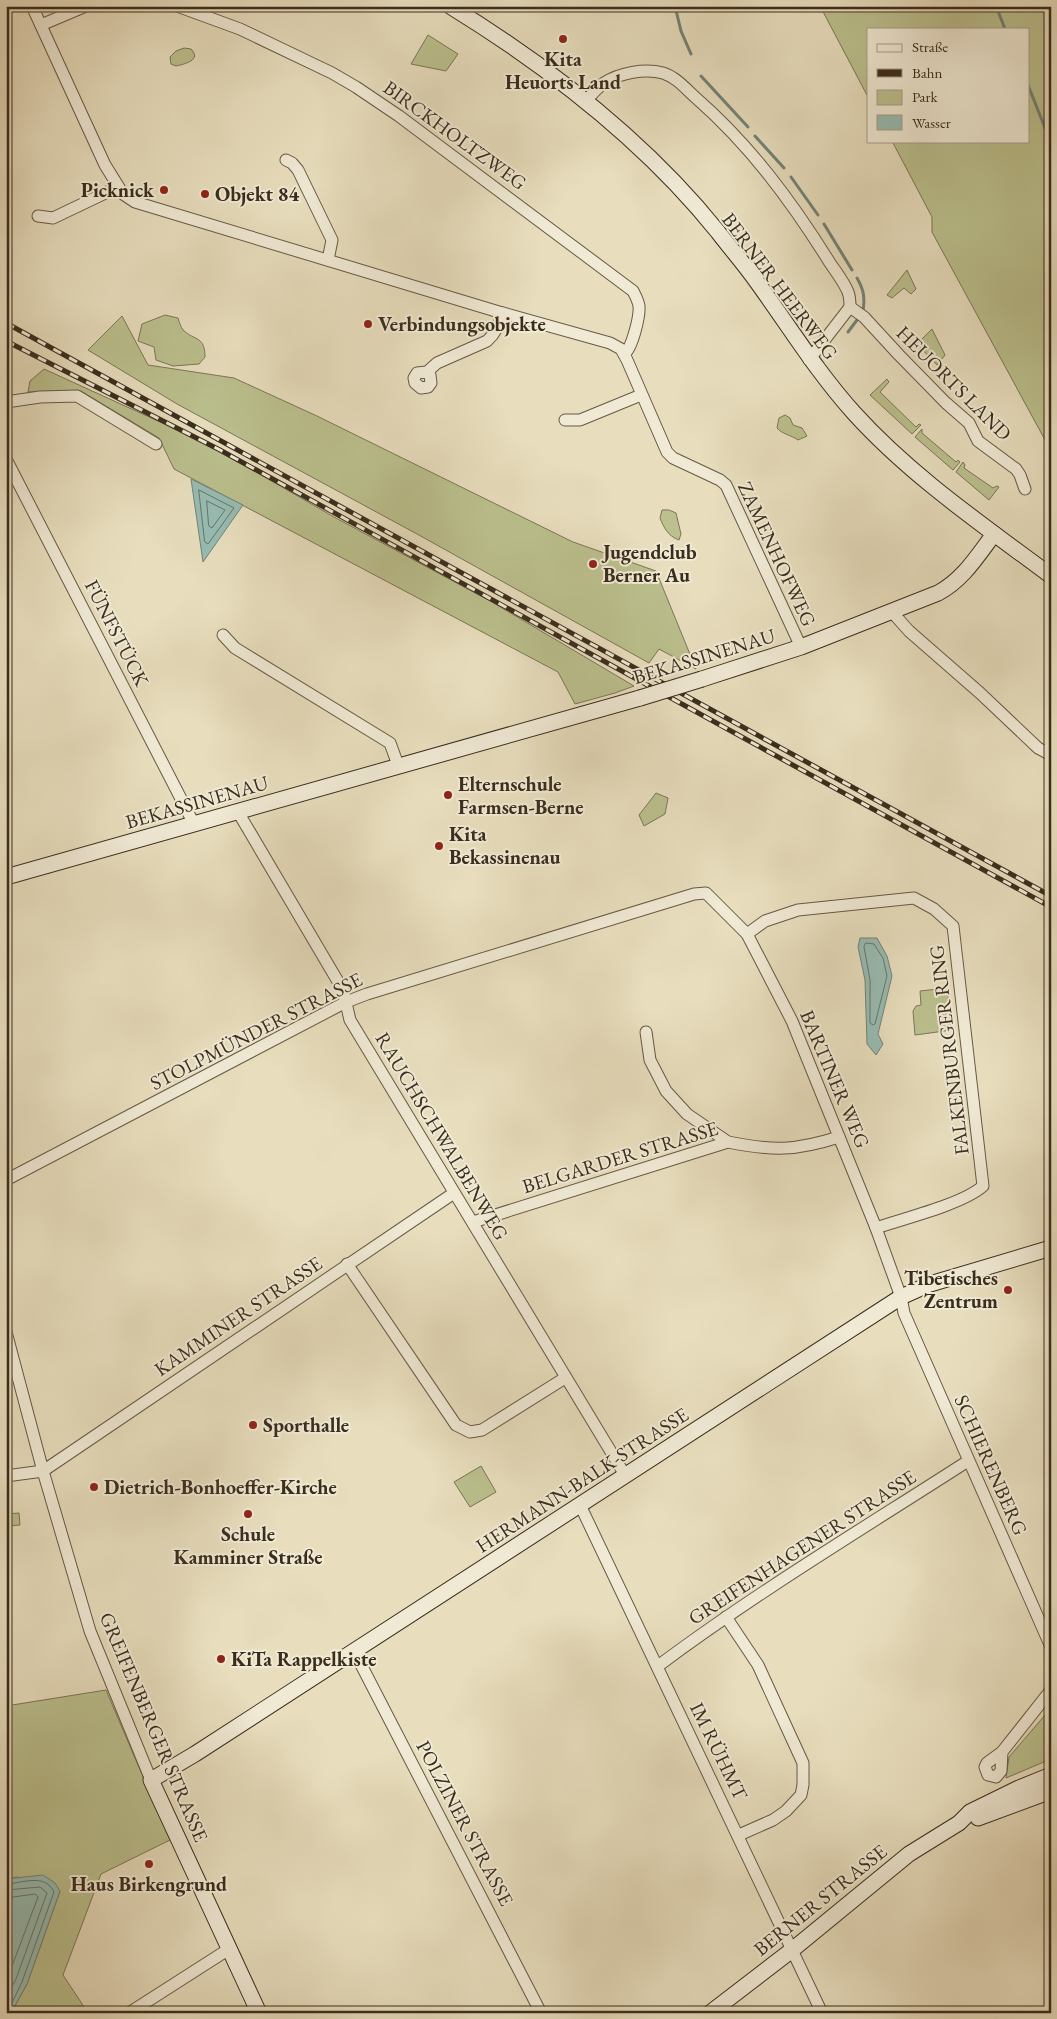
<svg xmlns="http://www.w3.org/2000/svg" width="1057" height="2019" font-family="'EB Garamond',serif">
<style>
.green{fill:#bbc08e;stroke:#7a7656}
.water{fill:#97bcb3;stroke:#728377}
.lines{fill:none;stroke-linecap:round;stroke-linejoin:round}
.shore{stroke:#687468;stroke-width:1}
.stream{stroke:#728377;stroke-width:3}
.street-casing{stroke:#665945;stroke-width:13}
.secondary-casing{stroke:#3a2d1d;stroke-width:17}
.street{stroke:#f0ead5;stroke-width:11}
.secondary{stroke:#f0ead5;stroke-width:15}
.rail-casing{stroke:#3a2d1d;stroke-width:5}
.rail{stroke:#f0ead5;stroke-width:3;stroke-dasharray:9;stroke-linecap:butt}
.secondary-bridge-casing{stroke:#3a2d1d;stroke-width:17;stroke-linecap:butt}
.secondary-bridge{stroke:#f0ead5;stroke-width:15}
.poi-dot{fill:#8f2418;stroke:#f0ead5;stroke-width:2}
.labels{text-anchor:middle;stroke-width:4;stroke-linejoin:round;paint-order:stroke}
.poi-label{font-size:20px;font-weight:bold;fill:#3a2d1d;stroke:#f0ead5;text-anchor:start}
.street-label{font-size:20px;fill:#3a2d1d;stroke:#f0ead5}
</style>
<rect width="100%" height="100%" fill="#e8debe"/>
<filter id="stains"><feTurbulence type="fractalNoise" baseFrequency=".004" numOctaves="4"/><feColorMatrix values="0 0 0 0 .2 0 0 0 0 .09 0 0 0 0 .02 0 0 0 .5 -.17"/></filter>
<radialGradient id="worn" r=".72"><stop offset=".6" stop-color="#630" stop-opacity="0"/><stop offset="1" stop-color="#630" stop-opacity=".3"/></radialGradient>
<!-- green -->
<g class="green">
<path d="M820,6H1042L1051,29V451L932,232V217L892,141H1028V29H868V97Z"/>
<path d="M428,35L458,54L446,71L411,64Z"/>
<path d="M184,48L191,49C202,60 185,64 176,66L171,64L170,57L176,51Z"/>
<path d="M907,270L916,289L911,294L904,288L892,298L887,295Z"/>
<path d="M165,315L178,318C179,322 181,327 183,330C195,341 205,336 205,357L199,364L173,366L156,360L154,347L138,341L142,324Z"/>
<path d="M122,316L148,365L234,378L317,416L573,542L656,571L696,669L659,649L649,663L417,534L177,404L88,350Z"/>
<path d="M932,329L945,355L937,365L917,344Z"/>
<path d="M44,369L204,442L334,517L492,602L634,686L615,693L575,704L558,672L174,469L159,438L81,391L28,392L30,381Z"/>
<path d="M887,379L889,382L880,392L916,427L919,424L921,425L912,434L870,395Z"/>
<path d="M785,415L790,418L793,425L802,428L807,436L798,440C791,435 782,434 777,428L779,418Z"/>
<path d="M922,429V433L956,462L958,460L960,462L953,470L915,437Z"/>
<path d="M963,462L965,465L964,468L993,488L997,486L999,487L989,500L956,472Z"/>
<path d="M662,510H669L676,513L681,534L679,540C668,536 664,528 660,518Z"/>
<path d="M656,793L668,798L665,814L644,826L639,815Z"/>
<path d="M947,988L952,1030L915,1035L913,1011L916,1006L921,1005L920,991Z"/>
<path d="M481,1466L496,1492L470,1507L454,1482Z"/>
<path d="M19,1513L20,1525L6,1526V1514Z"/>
<path d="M106,1690L170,1840L101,1874L63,1975L88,2013H11L27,1984L60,1891L17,1877L6,1879V1706Z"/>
<path d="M1051,1708V1759L1006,1778L1009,1757Z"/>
</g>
<!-- water -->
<g class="water">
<path d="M191,479L243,505L203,562Z"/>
<path d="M860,938H877L887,956L892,976L878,1034L883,1044L876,1055L867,1044L865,980L858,947Z"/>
<path d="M43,1875L55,1883L60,1891L27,1984L11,2013H6V1879Z"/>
</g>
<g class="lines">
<!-- shore -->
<g class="shore">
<path d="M199,490L234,508L208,544L205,542Z"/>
<path d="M207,501L225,510L212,528L209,526Z"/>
<path d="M866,943L874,944L883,958L887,976L875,1024L873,1025L870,1023V980L864,947Z"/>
<path d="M6,1884C23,1883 45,1873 54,1892L22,1982L7,2013"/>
<path d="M6,1890L40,1887L47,1893L16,1979L6,1998"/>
<path d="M6,1898L35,1894L38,1897L6,1982"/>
</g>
<!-- stream -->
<g class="stream">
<path d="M675,6L681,31L691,54"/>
<path d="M996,6L1005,29"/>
<path d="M701,76L748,127"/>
<path d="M1028,85L1051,143"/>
<path d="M755,136L784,168"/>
<path d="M791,177L818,215"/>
<path d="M824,224L852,270"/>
<path d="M857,278C864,290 865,298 863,311"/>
<path d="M848,332L857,320"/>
</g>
<defs>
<g id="street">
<path d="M32,6L105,165L123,194L135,202L499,312L610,343L621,349L627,360L667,452L673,458L720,480L726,485L801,647"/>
<path d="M177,6L240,29L332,73L356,87L399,116L633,291C635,295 638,300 639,306C640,316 632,349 624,354"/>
<path d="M41,25L86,6"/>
<path d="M585,102C591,95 597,88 604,83C619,73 645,68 663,73C676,77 686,89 696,98C750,145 792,202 830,263C836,272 844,282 848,292C850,297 850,302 850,307L809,360"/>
<path d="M286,160L292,163L298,170L332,240L328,260"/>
<path d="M38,216L53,218L118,187"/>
<path d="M850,307L864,317L899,355L946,403L969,423L978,441L1016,469L1020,475L1025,489"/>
<path d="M427,372L430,375L431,383L428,387L421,388L415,383L414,378L417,373L427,372L437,363L487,341C496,333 499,324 503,313"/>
<path d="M6,402L40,397L77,396L156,444"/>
<path d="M565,420H580L641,395"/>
<path d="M6,459L194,824"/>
<path d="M892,612L909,631L980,693L1038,748L1051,755"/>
<path d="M223,635L235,648L390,743L398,765"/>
<path d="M238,812L343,990L350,1020L625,1475"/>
<path d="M747,934L765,921L798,910L914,898L934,909L953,926L983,1186C963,1204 905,1218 876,1228"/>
<path d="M646,1032L650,1060L666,1091L687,1114L728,1142"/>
<path d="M6,1180L346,1002L367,994L694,894L706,893L747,934L792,1021L876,1228L901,1297L904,1313L1051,1647"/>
<path d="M473,1222L728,1142C773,1151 795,1151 839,1137"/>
<path d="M347,1264L456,1425L470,1432L482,1430L565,1378"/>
<path d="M6,1332L43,1471L90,1631L151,1780"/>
<path d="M6,1476L43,1471L454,1193"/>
<path d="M580,1505L822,2013"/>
<path d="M726,1617L758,1665L803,1763V1785L801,1795L786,1811L773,1820L739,1835"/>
<path d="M354,1651L541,2013"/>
<path d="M658,1666C757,1592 864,1528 968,1461"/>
<path d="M1002,1752L1001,1771L996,1777L988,1775L985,1767L987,1763L1002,1752L1051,1690"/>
<path d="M129,2013L229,1949"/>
</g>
<g id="secondary">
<path d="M450,6C549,67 645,141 718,232C731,249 745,265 757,282C789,326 817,372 854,413C911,476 983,525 1051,576"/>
<path d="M702,679L801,647L938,593C963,580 978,555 994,534"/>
<path d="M6,877L640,698"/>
<path d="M978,1818L1051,1791"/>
<path d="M259,2013L151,1780L195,1754L901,1297L930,1284L1051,1248"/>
<path d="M710,2013L792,1950L909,1854L959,1823L970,1812L1019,1788L1051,1775"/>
</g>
</defs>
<!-- street casing -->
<use href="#street" class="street-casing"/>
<!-- secondary casing -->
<use href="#secondary" class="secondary-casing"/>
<!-- street -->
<use href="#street" class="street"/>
<!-- secondary -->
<use href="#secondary" class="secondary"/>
<defs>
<g id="rail">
<path d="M6,323L1051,896"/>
<path d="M6,341L220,450L1051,907"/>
</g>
</defs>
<!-- rail casing -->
<use href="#rail" class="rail-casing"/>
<!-- rail -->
<use href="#rail" class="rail"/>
<defs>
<path id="secondary-bridge" d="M640,698L702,679"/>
</defs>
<!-- secondary-bridge casing -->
<use href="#secondary-bridge" class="secondary-bridge-casing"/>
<!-- secondary-bridge -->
<use href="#secondary-bridge" class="secondary-bridge"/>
</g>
<!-- markers -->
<g class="poi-dot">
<circle cx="563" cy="39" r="5"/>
<circle cx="164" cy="190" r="5"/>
<circle cx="205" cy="194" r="5"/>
<circle cx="368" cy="324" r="5"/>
<circle cx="593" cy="564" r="5"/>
<circle cx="448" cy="795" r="5"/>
<circle cx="439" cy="846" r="5"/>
<circle cx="1008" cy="1290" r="5"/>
<circle cx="253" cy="1425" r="5"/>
<circle cx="94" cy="1487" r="5"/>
<circle cx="248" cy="1514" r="5"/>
<circle cx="221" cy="1659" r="5"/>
<circle cx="149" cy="1864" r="5"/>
</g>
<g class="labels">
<!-- poi labels -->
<g class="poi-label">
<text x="563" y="66" text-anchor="middle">Kita<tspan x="563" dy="23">Heuorts Land</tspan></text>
<text x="154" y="197" text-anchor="end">Picknick</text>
<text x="215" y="201">Objekt 84</text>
<text x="378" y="331">Verbindungsobjekte</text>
<text x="603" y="559">Jugendclub<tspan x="603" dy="23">Berner Au</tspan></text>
<text x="458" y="791">Elternschule<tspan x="458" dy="23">Farmsen-Berne</tspan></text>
<text x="449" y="841">Kita<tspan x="449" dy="23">Bekassinenau</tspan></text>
<text x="998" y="1285" text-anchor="end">Tibetisches<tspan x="998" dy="23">Zentrum</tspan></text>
<text x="263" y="1432">Sporthalle</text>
<text x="104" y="1494">Dietrich-Bonhoeffer-Kirche</text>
<text x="248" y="1541" text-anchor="middle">Schule<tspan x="248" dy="23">Kamminer Straße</tspan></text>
<text x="231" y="1666">KiTa Rappelkiste</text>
<text x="149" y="1891" text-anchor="middle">Haus Birkengrund</text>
</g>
<!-- street labels -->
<g class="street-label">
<text transform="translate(455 135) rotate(36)" y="7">BIRCKHOLTZWEG</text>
<text transform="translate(780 286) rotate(53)" y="7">BERNER HEERWEG</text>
<text transform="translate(954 383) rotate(45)" y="7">HEUORTS LAND</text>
<text transform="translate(777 554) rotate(65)" y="7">ZAMENHOFWEG</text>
<text transform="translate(117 633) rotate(63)" y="7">FÜNFSTÜCK</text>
<text transform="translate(704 656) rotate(-17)" y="7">BEKASSINENAU</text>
<text transform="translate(197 802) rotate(-16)" y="7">BEKASSINENAU</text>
<text transform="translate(256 1031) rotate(-27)" y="7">STOLPMÜNDER STRASSE</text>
<text transform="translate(949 1050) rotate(-97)" y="7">FALKENBURGER RING</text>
<text transform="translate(835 1079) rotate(67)" y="7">BARTINER WEG</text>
<text transform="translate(442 1136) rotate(59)" y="7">RAUCHSCHWALBENWEG</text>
<text transform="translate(620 1157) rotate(-17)" y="7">BELGARDER STRASSE</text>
<text transform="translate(238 1316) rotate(-34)" y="7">KAMMINER STRASSE</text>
<text transform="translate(991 1465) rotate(66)" y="7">SCHIERENBERG</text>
<text transform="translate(582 1480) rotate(-33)" y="7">HERMANN-BALK-STRASSE</text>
<text transform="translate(802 1547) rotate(-33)" y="7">GREIFENHAGENER STRASSE</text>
<text transform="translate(154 1727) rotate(67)" y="7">GREIFENBERGER STRASSE</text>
<text transform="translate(719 1751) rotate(64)" y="7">IM RÜHMT</text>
<text transform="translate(465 1823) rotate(62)" y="7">POLZINER STRASSE</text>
<text transform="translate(820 1900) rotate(-39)" y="7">BERNER STRASSE</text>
</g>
</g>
<!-- margin -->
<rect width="1057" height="2019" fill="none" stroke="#e8debe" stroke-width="25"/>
<rect x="8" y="8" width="1042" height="2004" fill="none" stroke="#3a2d1d" stroke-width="2.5"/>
<rect x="12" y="12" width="1032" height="1994" fill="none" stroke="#3a2d1d"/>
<!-- legend -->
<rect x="867" y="28" width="162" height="115" fill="#f0ead5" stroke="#a79e8b"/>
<rect x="877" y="44" width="25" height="8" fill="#f0ead5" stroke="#a79e8b"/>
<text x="912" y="52" font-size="15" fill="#3a2d1d">Straße</text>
<rect x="877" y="69" width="25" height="8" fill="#3a2d1d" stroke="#a79e8b"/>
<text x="912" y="78" font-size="15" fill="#3a2d1d">Bahn</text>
<rect x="877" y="90" width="25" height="15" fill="#bbc08e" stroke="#a79e8b"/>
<text x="912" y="102" font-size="15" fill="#3a2d1d">Park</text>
<rect x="877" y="115" width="25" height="15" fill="#97bcb3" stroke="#a79e8b"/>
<text x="912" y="128" font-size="15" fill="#3a2d1d">Wasser</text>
<rect width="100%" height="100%" filter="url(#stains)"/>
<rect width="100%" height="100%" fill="url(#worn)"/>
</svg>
